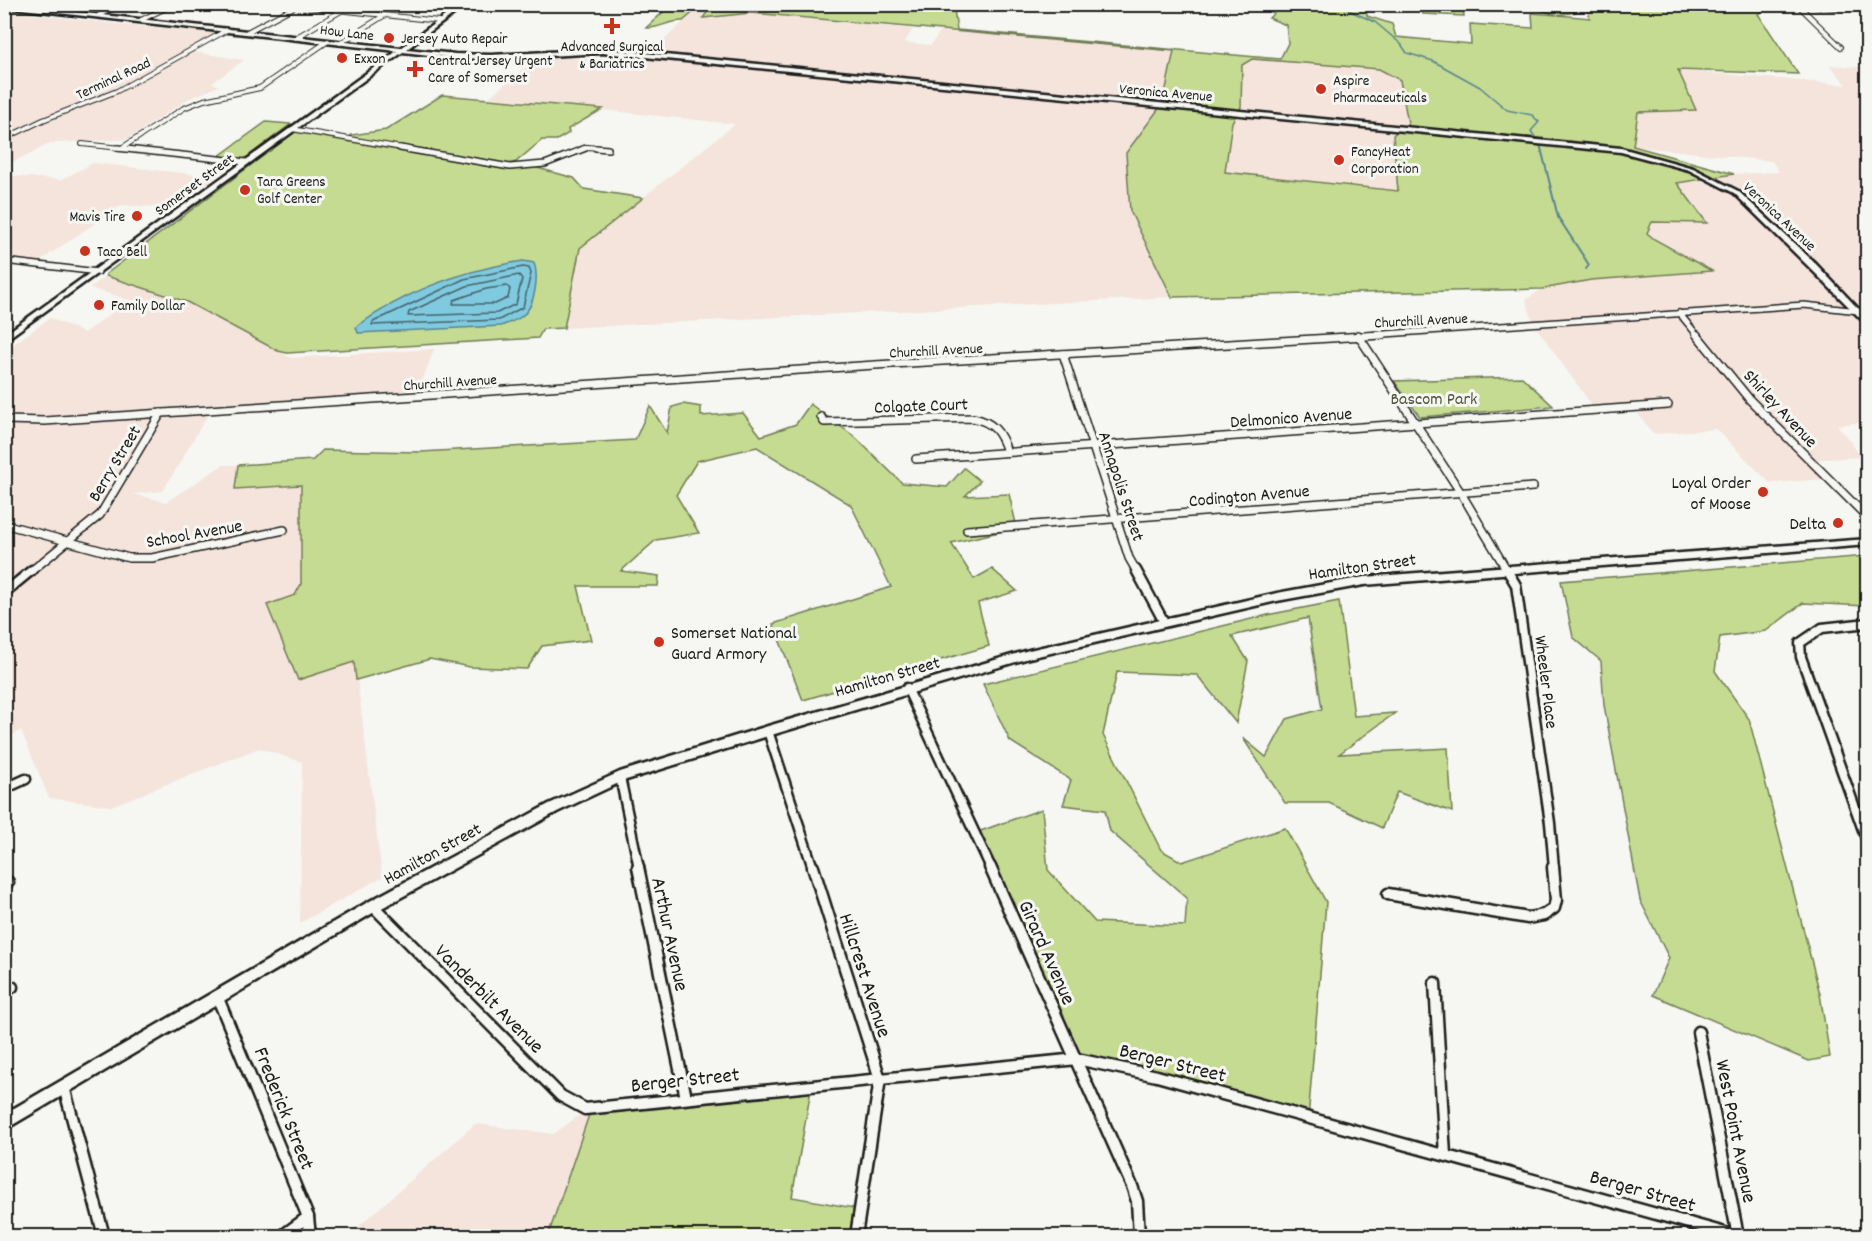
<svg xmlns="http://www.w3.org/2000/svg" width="1872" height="1241" font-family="Dekko,sans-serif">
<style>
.built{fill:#f4e4db}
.green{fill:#c5db91;stroke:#707c56;stroke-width:1.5;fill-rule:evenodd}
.water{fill:#80cae0;stroke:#588492;stroke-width:1.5}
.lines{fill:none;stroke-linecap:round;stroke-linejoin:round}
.shore{stroke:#44626a;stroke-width:1.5}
.stream-far1{stroke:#588492;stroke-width:1.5}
.stream{stroke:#588492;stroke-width:2}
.street-far4-casing{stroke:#1c1c1c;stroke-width:6}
.street-far3-casing{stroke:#1c1c1c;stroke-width:8}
.street-far2-casing{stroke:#1c1c1c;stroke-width:10}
.street-far1-casing{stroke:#1c1c1c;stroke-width:13}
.street-casing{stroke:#1c1c1c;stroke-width:15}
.secondary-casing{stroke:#1c1c1c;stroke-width:5}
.street-far4{stroke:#f6f6f2;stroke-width:4}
.street-far3{stroke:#f6f6f2;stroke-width:5}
.street-far2{stroke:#f6f6f2;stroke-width:7}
.street-far1{stroke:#f6f6f2;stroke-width:8}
.street{stroke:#f6f6f2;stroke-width:10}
.secondary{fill:#f6f6f2;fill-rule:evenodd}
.poi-dot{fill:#c8321e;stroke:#f6f6f2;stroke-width:2}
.labels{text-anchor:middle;stroke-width:6;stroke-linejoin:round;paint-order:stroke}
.far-street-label{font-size:15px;fill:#1c1c1c;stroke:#f6f6f2}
.far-poi-label{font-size:15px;fill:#1c1c1c;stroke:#f6f6f2;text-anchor:start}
.park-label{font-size:18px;fill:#4f553f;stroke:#f6f6f2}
.street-label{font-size:18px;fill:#1c1c1c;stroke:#f6f6f2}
.poi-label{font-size:18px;fill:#1c1c1c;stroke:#f6f6f2;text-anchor:end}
.near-street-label{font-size:21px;fill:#1c1c1c;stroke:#f6f6f2}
</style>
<rect width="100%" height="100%" fill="#f6f6f2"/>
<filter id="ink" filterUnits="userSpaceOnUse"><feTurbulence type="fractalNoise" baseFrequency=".0167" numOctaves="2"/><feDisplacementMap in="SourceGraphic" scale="12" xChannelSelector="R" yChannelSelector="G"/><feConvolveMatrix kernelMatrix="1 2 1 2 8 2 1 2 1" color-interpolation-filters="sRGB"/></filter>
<g filter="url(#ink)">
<!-- built -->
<g class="built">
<path d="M696,10L709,11L710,19L751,13L913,29L904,43L931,45L941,30L1175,51L1163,103L1126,153L1130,211L1172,297L564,328L580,248L735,124L488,98L541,54L614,62L618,58L653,51Z"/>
<path d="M5,11L125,25L220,32L188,51L244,60L212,83L219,86L188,99L128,139L51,143L5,166Z"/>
<path d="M1252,59L1379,69L1400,80L1408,123L1393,135L1399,191L1225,172L1233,113L1241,106L1242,65Z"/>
<path d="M1830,65L1867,68V422L1837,425L1862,457L1807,460L1824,479L1770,483L1716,429L1653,434L1633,407L1596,411L1534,324L1526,300L1542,289L1591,280L1711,271L1654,239L1647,233L1677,183L1734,174L1779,172L1772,161L1633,146L1638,112L1677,70L1847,85Z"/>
<path d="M93,163L216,177L173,208L121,205L40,261L5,262L4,175L61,180Z"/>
<path d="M106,276L187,302L291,358L434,349L417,395L211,409L163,491L133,494L166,502L223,465H238L236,489L301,485V584L296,595L267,605L355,662L382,877L300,923L302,762L259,748L111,806L49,798L21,730L5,740L4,351L50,318L84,333L130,300L90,288Z"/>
<path d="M592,1106L737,1236H348L475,1124L554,1134Z"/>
</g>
<!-- green -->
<g class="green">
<path d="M723,4H957L954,9L957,30L1280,59L1288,43L1286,25L1269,18L1276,11L1230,5H1366L1367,16L1392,24L1396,37L1471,44L1470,24L1533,28L1532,13L1557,15L1531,7L1488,5H1560L1571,6L1575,12L1558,15L1590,18L1587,9L1571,5H1595L1597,8L1607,6L1606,4H1777L1758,14L1798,74L1678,70L1696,110L1638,112L1633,146L1734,174L1677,183L1707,223L1652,222L1647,233L1654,239L1712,271L1591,280L1542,289L1172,297L1130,211L1126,153L1163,103L1174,51L751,13L703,18L708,11L696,10L683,21C669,20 659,29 646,28L671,5H667ZM1252,59L1379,69L1400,80L1408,123L1393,135L1398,191L1225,172L1232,122L1241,107L1242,65Z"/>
<path d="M1420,5H1462L1464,16L1423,14Z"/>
<path d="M442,95L603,109L568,129L569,133L557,140H542L516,162L504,165L352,139L351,135L386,130Z"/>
<path d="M266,122L291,124L243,160L219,156Z"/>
<path d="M295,132L509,170L534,167L574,178L584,189L643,198L580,248L564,328L543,329L538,338L287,353L278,351L187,302L106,276V274Z"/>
<path d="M1522,377L1553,406L1420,417L1394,381Z"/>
<path d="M683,404L701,407V416L743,413L761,436L796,424L810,404L855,437L902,483L947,487L964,468L980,481L965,496L1009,494L1017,528L951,543L974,579L992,569L1017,591L978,603L989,646L803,700L773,624L891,587L851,505L757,447L697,461L676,495L699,533L656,540L621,571L659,576L658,586H578L591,640L542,646L527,669L470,667L430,659L356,680L354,662L298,680L267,605L295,595L301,584V485L235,489L238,465L313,460L323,450L421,452L635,440L650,406L667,433L672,407Z"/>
<path d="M1867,556V606L1803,603L1766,631L1720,637L1715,671L1749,719L1820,994L1830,1057L1809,1061L1653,995L1669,958L1640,900L1604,705L1601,661L1573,637L1561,581Z"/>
<path d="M1339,601L1354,716L1395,713L1339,754L1448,748L1452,812L1397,792L1382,828L1329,803H1285L1243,738L1266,757L1287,719L1322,709L1308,618L1232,636L1248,661L1236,723L1197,675L1117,672L1103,735L1161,850L1182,862L1285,828L1326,902L1308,1119L1077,1059L975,833L1042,809L1048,870L1095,922L1185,926L1187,898L1110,831L1105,810L1063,805L1071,780L1010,741L983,684L1272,614Z"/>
<path d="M812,1084L792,1197L860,1209L855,1236H548L592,1106Z"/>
</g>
<!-- water -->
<path class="water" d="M523,261L534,263C539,276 535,307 522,316C516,321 508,323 501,326L358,333L356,327C405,291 464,270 523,261Z"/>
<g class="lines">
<!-- shore -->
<g class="shore">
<path d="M523,267L529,268L531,273L523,307L499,320L372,325L373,322L464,279Z"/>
<path d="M519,275L522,279L516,304L497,313L408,316L409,312L467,286Z"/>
<path d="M507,286L510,289L508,298L495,304H453L454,300L486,289Z"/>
</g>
<!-- stream-far1 -->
<g class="stream-far1">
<path d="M1345,4L1348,10L1375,22L1401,44L1407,53L1433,61L1480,87L1507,110L1532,115L1539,122L1531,131L1535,137"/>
<path d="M1540,145L1541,149"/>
</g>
<!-- stream -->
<path class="stream" d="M1541,148L1558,217L1589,265L1586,269"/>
<defs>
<g id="street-far4">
<path d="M283,4L439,21"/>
<path d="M1797,4L1841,47"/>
<path d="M54,10L67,4"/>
<path d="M99,15L121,4"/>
<path d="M141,20L174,4"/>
<path d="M247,32L296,6"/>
<path d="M295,38L353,4"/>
<path d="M340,43L385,15"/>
<path d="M292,129L408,149"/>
<path d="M4,139L43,120L117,91L227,30"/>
<path d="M82,144L130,149"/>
<path d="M120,149L184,108L204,100L260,88L328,41"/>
<path d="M582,149L588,147L608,149"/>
</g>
<g id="street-far3">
<path d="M117,148L246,162"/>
<path d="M400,148L510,167L545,164L586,148"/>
<path d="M596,148L608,149"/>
<path d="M4,261L98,272"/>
<path d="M1679,313L1698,336"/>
<path d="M1356,336L1804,305L1868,312"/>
</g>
<g id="street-far2">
<path d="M1358,335L1461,493L1508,572"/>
<path d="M1697,335L1750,400L1868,518"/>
<path d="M1063,354L1129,558L1137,572"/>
<path d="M821,417L824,422L973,418C993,422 1001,432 1007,452"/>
<path d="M4,420L45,421L875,365L1382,335"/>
<path d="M916,459L1668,405"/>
<path d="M4,524L129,558H152L284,530"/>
<path d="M967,530L1533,487"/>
<path d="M30,572L100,515L161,413"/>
</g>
<g id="street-far1">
<path d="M1136,570L1164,622"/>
<path d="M1507,570L1516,585L1550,823L1554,868"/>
<path d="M4,593L32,570"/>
<path d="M1868,623L1822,628L1800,643L1801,657L1868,844"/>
<path d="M907,688L991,868"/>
<path d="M768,731L813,868"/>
<path d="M620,777L639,868"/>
<path d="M4,789L26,779"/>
</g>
<g id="street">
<path d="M638,867L686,1098"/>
<path d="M813,867L880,1079L856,1236"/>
<path d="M990,867L1132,1186L1137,1201L1139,1236"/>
<path d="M4,884L8,882"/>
<path d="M1388,894L1528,918L1544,915L1554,908L1556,900L1553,867"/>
<path d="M373,906L561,1096L585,1109L1077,1059L1157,1076L1736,1236"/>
<path d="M1435,983L1445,1155"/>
<path d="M4,992L12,987"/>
<path d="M217,996L308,1217L310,1236"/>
<path d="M1698,1032L1738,1236"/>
<path d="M64,1087L104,1236"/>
<path d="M282,1236L308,1217"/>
</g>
<g id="secondary">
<path d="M4,4L401,48L461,4H467L407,49L455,54L491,55L603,49L1621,148L1693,168L1738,191L1813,261L1868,319V326L1807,265L1734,193L1689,170L1621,152L603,53L491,59L455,58L403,52L4,341V335L397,51L4,7Z"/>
<path d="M1800,4L1868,7V10L1802,6Z"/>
<path d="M1868,539V545L1364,585L1277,601L1029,658L768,736L623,781L557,812L378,910L4,1130V1114L368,902L549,804L620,772L768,726L1029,650L1277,593L1364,577Z"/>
</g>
</defs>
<!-- street-far4 casing -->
<use href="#street-far4" class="street-far4-casing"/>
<!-- street-far3 casing -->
<use href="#street-far3" class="street-far3-casing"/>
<!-- street-far2 casing -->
<use href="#street-far2" class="street-far2-casing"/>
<!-- street-far1 casing -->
<use href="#street-far1" class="street-far1-casing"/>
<!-- street casing -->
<use href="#street" class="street-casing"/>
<!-- secondary casing -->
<use href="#secondary" class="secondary-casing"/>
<!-- street-far4 -->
<use href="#street-far4" class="street-far4"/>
<!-- street-far3 -->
<use href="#street-far3" class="street-far3"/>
<!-- street-far2 -->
<use href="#street-far2" class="street-far2"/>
<!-- street-far1 -->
<use href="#street-far1" class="street-far1"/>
<!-- street -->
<use href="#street" class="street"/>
<!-- secondary -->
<use href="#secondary" class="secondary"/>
</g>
</g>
<!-- markers -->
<g class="poi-dot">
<path d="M609 17h6v6h6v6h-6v6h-6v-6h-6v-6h6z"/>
<circle cx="389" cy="38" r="6"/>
<circle cx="342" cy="58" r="6"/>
<path d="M412 60h6v6h6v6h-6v6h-6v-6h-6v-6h6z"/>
<circle cx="1321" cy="89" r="6"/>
<circle cx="1339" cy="160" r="6"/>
<circle cx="245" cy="190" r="6"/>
<circle cx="137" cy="216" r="6"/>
<circle cx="85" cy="251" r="6"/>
<circle cx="99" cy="305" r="6"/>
<circle cx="1763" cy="492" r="6"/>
<circle cx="1838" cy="523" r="6"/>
<circle cx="659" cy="642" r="6"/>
</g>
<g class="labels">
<!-- far-street labels -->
<g class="far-street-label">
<text transform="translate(347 32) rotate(7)" y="5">How Lane</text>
<text transform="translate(113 78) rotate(-25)" y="5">Terminal Road</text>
<text transform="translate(1166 92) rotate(5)" y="5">Veronica Avenue</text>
<text transform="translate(194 184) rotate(-36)" y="5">Somerset Street</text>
<text transform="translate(1780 216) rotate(43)" y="5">Veronica Avenue</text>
<text transform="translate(1421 320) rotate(-3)" y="5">Churchill Avenue</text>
<text transform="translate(936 350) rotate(-3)" y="5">Churchill Avenue</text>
<text transform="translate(450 382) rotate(-4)" y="5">Churchill Avenue</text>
</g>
<!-- far-poi labels -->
<g class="far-poi-label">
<text x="401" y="43">Jersey Auto Repair</text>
<text x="612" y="51" text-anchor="middle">Advanced Surgical<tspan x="612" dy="17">&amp; Bariatrics</tspan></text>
<text x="354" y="63">Exxon</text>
<text x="428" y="65">Central Jersey Urgent<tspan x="428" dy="17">Care of Somerset</tspan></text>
<text x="1333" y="85">Aspire<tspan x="1333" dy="17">Pharmaceuticals</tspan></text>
<text x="1351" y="156">FancyHeat<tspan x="1351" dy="17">Corporation</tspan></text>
<text x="257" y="186">Tara Greens<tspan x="257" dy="17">Golf Center</tspan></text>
<text x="125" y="221" text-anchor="end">Mavis Tire</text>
<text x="97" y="256">Taco Bell</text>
<text x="111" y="310">Family Dollar</text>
</g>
<!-- park labels -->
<g class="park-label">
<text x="1434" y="404">Bascom Park</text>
</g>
<!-- street labels -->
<g class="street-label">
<text transform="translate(921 405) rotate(-2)" y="6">Colgate Court</text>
<text transform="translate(1781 408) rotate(47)" y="6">Shirley Avenue</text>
<text transform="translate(1291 417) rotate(-4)" y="6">Delmonico Avenue</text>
<text transform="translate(114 463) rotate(-59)" y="6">Berry Street</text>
<text transform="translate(1122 486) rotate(72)" y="6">Annapolis Street</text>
<text transform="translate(1249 495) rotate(-5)" y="6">Codington Avenue</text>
<text transform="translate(194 533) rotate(-10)" y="6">School Avenue</text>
<text transform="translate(1362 566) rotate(-8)" y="6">Hamilton Street</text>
<text transform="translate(887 676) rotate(-16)" y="6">Hamilton Street</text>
<text transform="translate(1547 682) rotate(83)" y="6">Wheeler Place</text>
<text transform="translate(432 853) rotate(-29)" y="6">Hamilton Street</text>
</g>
<!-- poi labels -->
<g class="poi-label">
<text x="1751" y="488">Loyal Order<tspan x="1751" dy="21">of Moose</tspan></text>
<text x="1826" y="529">Delta</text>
<text x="671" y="638" text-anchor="start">Somerset National<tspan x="671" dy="21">Guard Armory</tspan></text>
</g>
<!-- near-street labels -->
<g class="near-street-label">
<text transform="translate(671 934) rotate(78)" y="7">Arthur Avenue</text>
<text transform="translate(1048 952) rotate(66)" y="7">Girard Avenue</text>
<text transform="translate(866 975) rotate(72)" y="7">Hillcrest Avenue</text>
<text transform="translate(490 998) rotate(45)" y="7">Vanderbilt Avenue</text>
<text transform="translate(1173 1062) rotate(14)" y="7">Berger Street</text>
<text transform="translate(685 1079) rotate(-6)" y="7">Berger Street</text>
<text transform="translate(285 1108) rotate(68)" y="7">Frederick Street</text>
<text transform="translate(1737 1131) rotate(79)" y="7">West Point Avenue</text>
<text transform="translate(1643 1190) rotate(16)" y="7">Berger Street</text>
</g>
</g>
<!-- margin -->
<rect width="1872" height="1241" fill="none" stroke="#f6f6f2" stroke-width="24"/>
<rect x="12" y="12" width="1848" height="1217" fill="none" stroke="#1c1c1c" stroke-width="2" filter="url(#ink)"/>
</svg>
